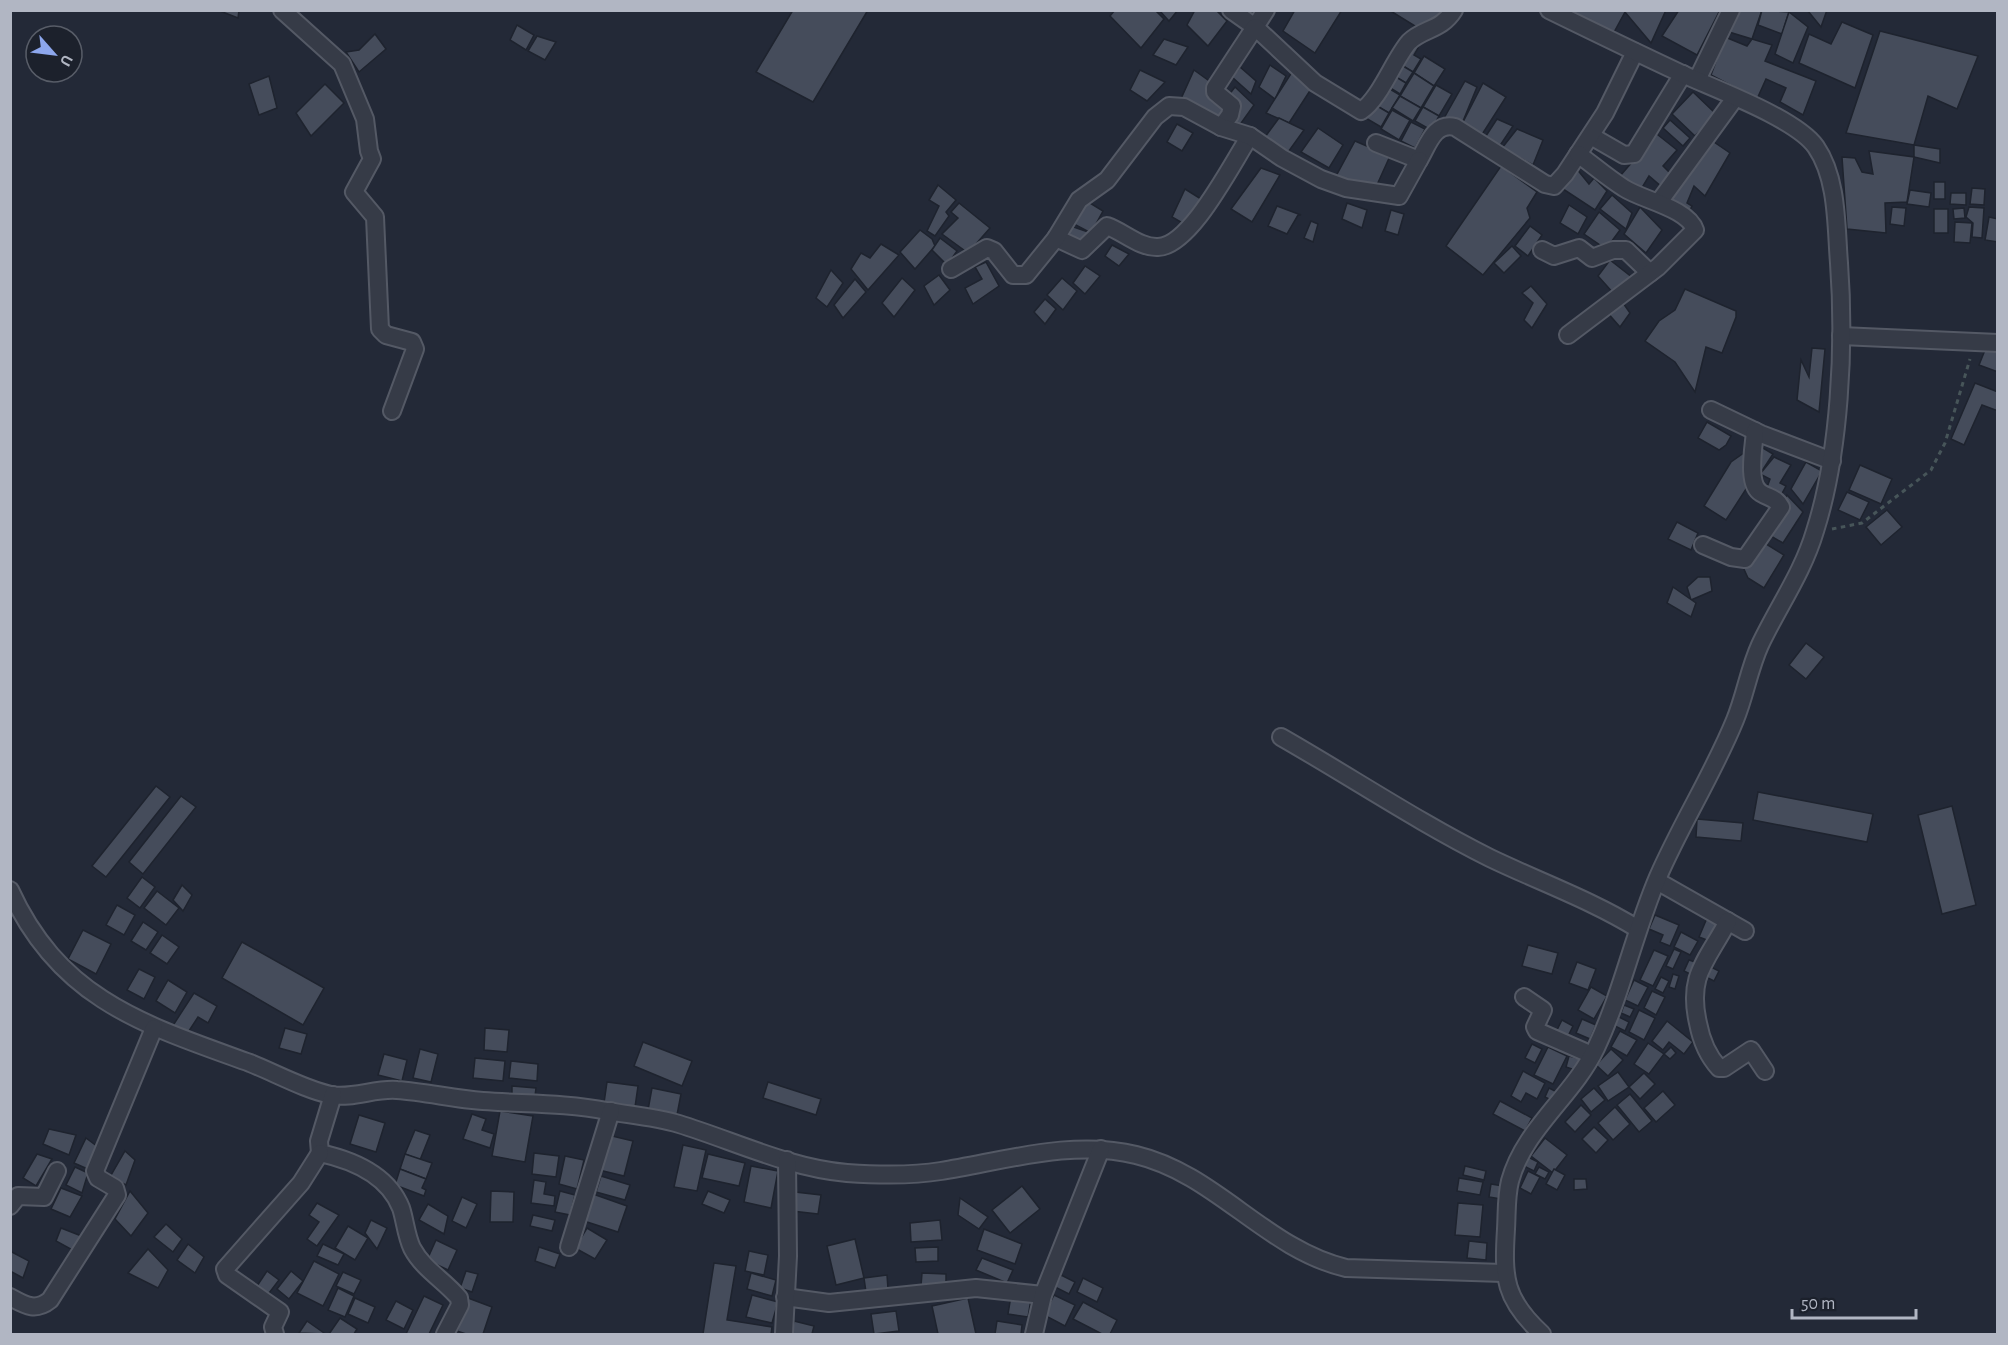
<svg xmlns="http://www.w3.org/2000/svg" width="2008" height="1345" font-family="'Alegreya Sans',sans-serif">
<style>
.building{fill:#454c5b;stroke:#1e232e;stroke-width:1.5}
.lines{fill:none;stroke-linecap:round;stroke-linejoin:round}
.minor-casing{stroke:#545965;stroke-width:20}
.path{stroke:#475559;stroke-width:3;stroke-dasharray:4.5 4.5;stroke-linecap:butt}
.minor{stroke:#363b47;stroke-width:16}
</style>
<rect width="100%" height="100%" fill="#232937"/>
<!-- building -->
<g class="building">
<path d="M218,10H239L238,18L220,11Z"/>
<path d="M793,10H868L813,102L756,72Z"/>
<path d="M1115,10H1155L1164,19L1141,48L1110,16Z"/>
<path d="M1159,10H1178L1169,21Z"/>
<path d="M1195,10H1216L1227,21L1208,46L1187,25Z"/>
<path d="M1295,10H1342L1315,53L1283,31Z"/>
<path d="M1389,10H1450L1423,31Z"/>
<path d="M1566,10H1666L1651,43L1625,12L1613,34Z"/>
<path d="M1679,10H1720L1697,55L1662,36Z"/>
<path d="M1738,10H1762L1752,39L1729,32Z"/>
<path d="M1762,10L1789,12L1782,34L1758,25Z"/>
<path d="M1827,10L1821,27L1808,11V10Z"/>
<path d="M1789,12L1808,27L1793,63L1775,54Z"/>
<path d="M1842,22L1873,35L1855,88L1799,63L1809,34L1831,44Z"/>
<path d="M517,25L534,35L526,50L510,40Z"/>
<path d="M1880,31L1978,56L1957,109L1928,96L1914,145L1846,133Z"/>
<path d="M375,34L386,49L359,72L346,52L359,50Z"/>
<path d="M537,36L556,42L545,60L528,51Z"/>
<path d="M1725,37L1747,46L1752,39L1772,45L1765,61L1816,81L1803,115L1780,102L1786,88L1766,79L1757,99L1711,75Z"/>
<path d="M1164,39L1188,47L1176,65L1153,55Z"/>
<path d="M1410,43L1418,48L1414,55L1421,59L1413,72L1398,63Z"/>
<path d="M1424,56L1445,69L1434,86L1414,73Z"/>
<path d="M1398,63L1413,72L1406,83L1391,74Z"/>
<path d="M1270,65L1286,76L1275,99L1259,87Z"/>
<path d="M1240,67L1256,81L1251,94L1232,77Z"/>
<path d="M1140,70L1165,82L1147,101L1130,90Z"/>
<path d="M1194,70L1212,83L1226,109L1221,121L1180,101Z"/>
<path d="M1292,72L1315,83L1289,123L1266,113Z"/>
<path d="M1414,73L1434,86L1421,108L1400,96Z"/>
<path d="M1391,74L1406,83L1400,94L1384,84Z"/>
<path d="M269,76L277,108L259,115L249,84Z"/>
<path d="M1465,81L1477,87L1461,126L1443,120Z"/>
<path d="M1483,83L1506,97L1481,136L1461,126Z"/>
<path d="M325,84L344,103L311,136L296,113Z"/>
<path d="M1383,85L1400,95L1389,113L1372,103Z"/>
<path d="M1436,85L1452,94L1439,116L1423,107Z"/>
<path d="M1235,87L1254,105L1239,126L1229,124L1228,96Z"/>
<path d="M1693,92L1716,114L1695,136L1672,114Z"/>
<path d="M1400,96L1421,108L1413,121L1392,108Z"/>
<path d="M1372,103L1389,113L1381,127L1364,117Z"/>
<path d="M1423,107L1439,116L1431,130L1415,121Z"/>
<path d="M1392,110L1410,120L1399,140L1381,129Z"/>
<path d="M1279,118L1304,130L1286,155L1265,137Z"/>
<path d="M1497,119L1513,126L1499,147L1484,139Z"/>
<path d="M1670,120L1690,138L1683,146L1663,128Z"/>
<path d="M1411,122L1425,129L1415,148L1401,141Z"/>
<path d="M1177,124L1193,133L1182,151L1167,142Z"/>
<path d="M1318,128L1343,145L1329,168L1301,152Z"/>
<path d="M1517,129L1543,140L1533,165L1502,148Z"/>
<path d="M1653,131L1677,150L1663,166L1670,173L1662,187L1649,176L1640,191L1620,176L1640,153Z"/>
<path d="M1708,138L1730,153L1705,196L1694,186L1687,203L1692,206L1688,214L1666,199Z"/>
<path d="M1355,141L1390,156L1376,187L1335,178Z"/>
<path d="M1914,145L1940,149V163L1914,157Z"/>
<path d="M1869,151L1914,157L1907,202L1885,203L1886,233L1847,229L1842,157L1855,158L1862,172L1873,174Z"/>
<path d="M1501,166L1537,192L1527,208L1530,218L1483,275L1446,246Z"/>
<path d="M1261,168L1280,175L1252,222L1231,209Z"/>
<path d="M1576,168L1589,184L1594,178L1607,191L1595,210L1560,187Z"/>
<rect x="1934" y="182" width="11" height="17"/>
<path d="M938,185L956,200L946,212L949,216L935,236L927,231L939,206L929,200Z"/>
<path d="M1972,188L1985,189L1984,205L1970,204Z"/>
<path d="M1185,189L1201,199L1186,225L1172,217Z"/>
<path d="M1910,190L1931,193L1929,207L1907,204Z"/>
<path d="M1951,193H1966V205L1950,204Z"/>
<path d="M1612,195L1632,213L1626,229L1600,209Z"/>
<path d="M959,203L990,228L968,253L942,234L958,218L951,212Z"/>
<path d="M1081,203H1090L1103,211L1091,233L1070,222Z"/>
<path d="M1347,203L1367,210L1362,228L1342,219Z"/>
<path d="M1569,205L1587,217L1578,234L1560,223Z"/>
<path d="M1277,206L1301,215H1298L1287,234L1268,226Z"/>
<path d="M1640,207L1662,230L1646,253L1624,234Z"/>
<path d="M1892,207L1906,208L1904,226L1890,224Z"/>
<path d="M1969,207L1984,208L1982,238L1972,237L1973,223L1966,217Z"/>
<path d="M1964,208L1965,218L1954,219L1953,209Z"/>
<rect x="1934" y="209" width="14" height="24"/>
<path d="M1391,210L1404,214L1398,235L1385,231Z"/>
<path d="M1599,212L1620,230L1606,249L1584,234Z"/>
<path d="M1989,217L1998,219V242L1985,240Z"/>
<path d="M1311,221L1318,224L1313,242L1304,238Z"/>
<path d="M1955,222L1972,223L1970,243L1954,242Z"/>
<path d="M1068,225L1091,233L1085,242L1061,237Z"/>
<path d="M1530,226L1542,235L1528,256L1515,246Z"/>
<path d="M920,230L932,239L935,246L915,269L900,252Z"/>
<path d="M940,238L957,251L947,265L932,250Z"/>
<path d="M881,244L899,255L868,290L851,269L861,253L870,258Z"/>
<path d="M1112,245L1129,254L1119,266L1105,256Z"/>
<path d="M1512,246L1521,256L1504,273L1494,263Z"/>
<path d="M1610,260L1633,278L1615,295L1598,276Z"/>
<path d="M986,262L999,286L973,304L965,288L982,279L975,267Z"/>
<path d="M1085,266L1100,276L1085,294L1073,283Z"/>
<path d="M831,270L843,283L827,307L816,298Z"/>
<path d="M939,275L950,290L934,305L924,286Z"/>
<path d="M902,278L915,290L894,317L882,303Z"/>
<path d="M1062,278L1077,291L1063,310L1047,295Z"/>
<path d="M855,279L866,292L843,318L834,305Z"/>
<path d="M1531,286L1547,304L1532,328L1524,320L1533,303L1522,293Z"/>
<path d="M1685,289L1736,311V317L1722,353L1706,347L1695,392L1675,362L1645,341L1659,321L1675,310Z"/>
<path d="M1045,299L1056,309L1045,324L1034,312Z"/>
<path d="M1621,300L1630,313L1620,327L1606,311Z"/>
<path d="M1987,345L1998,349V372L1979,365Z"/>
<path d="M1812,348L1825,349L1819,412L1797,400L1801,360L1809,377Z"/>
<path d="M1975,383L1998,392V411L1982,405L1964,445L1951,439Z"/>
<path d="M1707,422L1731,436L1726,445L1719,450L1698,438Z"/>
<path d="M1758,445L1773,454L1760,474Z"/>
<path d="M1748,450V486L1726,520L1704,506L1731,462Z"/>
<path d="M1774,457L1791,465L1780,483L1786,486L1780,497L1766,490L1770,479L1760,474Z"/>
<path d="M1806,462L1822,471L1803,504L1791,489Z"/>
<path d="M1860,465L1892,479L1881,504L1849,490Z"/>
<path d="M1847,492L1869,502L1860,520L1838,510Z"/>
<path d="M1787,495L1803,512L1783,543L1769,535Z"/>
<path d="M1887,510L1902,527L1881,545L1866,527Z"/>
<path d="M1677,522L1698,533L1691,550L1668,539Z"/>
<path d="M1763,542L1784,555L1764,588L1748,578L1743,567Z"/>
<path d="M1698,577H1710L1712,591L1691,600L1687,587Z"/>
<path d="M1673,587L1696,603L1691,617L1667,603Z"/>
<path d="M1806,643L1824,657L1806,679L1789,665Z"/>
<path d="M156,786L170,797L106,877L92,866Z"/>
<path d="M1758,792L1873,814L1867,842L1753,820Z"/>
<path d="M181,796L196,807L143,874L129,862Z"/>
<path d="M1952,806L1976,905L1942,914L1918,815Z"/>
<path d="M1697,819L1743,823L1741,841L1696,837Z"/>
<path d="M142,877L155,887L140,908L127,898Z"/>
<path d="M182,885L192,895L183,911L173,900Z"/>
<path d="M157,891L179,908L166,925L144,908Z"/>
<path d="M117,905L135,915L124,935L106,925Z"/>
<path d="M1655,915L1679,925L1670,946L1660,942L1663,935L1649,929Z"/>
<path d="M1707,918L1719,923L1712,942L1699,937Z"/>
<path d="M143,922L158,932L146,950L131,941Z"/>
<path d="M83,930L111,944L96,974L68,959Z"/>
<path d="M1681,932L1698,941L1690,955L1674,947Z"/>
<path d="M162,935L179,947L167,964L150,953Z"/>
<path d="M242,942L324,988L303,1025L222,978Z"/>
<path d="M1528,945L1558,953L1552,974L1522,966Z"/>
<path d="M1674,949L1681,952L1673,969L1666,966Z"/>
<path d="M1654,950L1668,956L1653,986L1640,980Z"/>
<path d="M1689,960L1695,962L1690,974L1684,971Z"/>
<path d="M1577,962L1596,969L1588,990L1569,983Z"/>
<path d="M1705,964L1719,971L1714,981L1700,974Z"/>
<path d="M139,969L155,977L144,999L127,990Z"/>
<path d="M1673,974L1679,976L1675,989L1669,987Z"/>
<path d="M1661,977L1669,981L1663,993L1655,989Z"/>
<path d="M168,980L187,992L175,1013L156,1001Z"/>
<path d="M1634,980L1648,987L1638,1006L1625,1000Z"/>
<path d="M1591,987L1607,996L1594,1019L1578,1010Z"/>
<path d="M1652,991L1665,997L1656,1015L1644,1008Z"/>
<path d="M194,993L217,1006L208,1023L198,1017L187,1034L172,1027Z"/>
<path d="M1624,1005L1634,1009L1630,1017L1621,1013Z"/>
<path d="M1639,1010L1655,1018L1644,1040L1629,1032Z"/>
<path d="M1617,1016L1629,1022L1625,1031L1613,1025Z"/>
<path d="M1582,1019L1596,1025L1590,1039L1576,1033Z"/>
<path d="M1562,1020L1573,1026L1566,1040L1555,1034Z"/>
<path d="M1667,1021L1693,1042L1684,1054L1669,1042L1663,1050L1652,1041Z"/>
<path d="M285,1028L307,1034L301,1054L279,1048Z"/>
<path d="M485,1028L509,1030L507,1052L484,1050Z"/>
<path d="M1620,1031L1637,1040L1627,1056L1611,1047Z"/>
<path d="M643,1042L692,1061L682,1086L634,1066Z"/>
<path d="M1648,1043L1664,1054L1649,1074L1634,1064Z"/>
<path d="M1532,1044L1542,1049L1535,1063L1525,1058Z"/>
<path d="M1548,1047L1567,1056L1553,1084L1534,1075Z"/>
<path d="M1671,1047L1676,1053L1670,1059L1664,1054Z"/>
<path d="M420,1049L438,1054L431,1082L413,1078Z"/>
<path d="M1611,1049L1623,1060L1608,1076L1596,1065Z"/>
<path d="M384,1054L407,1060L402,1081L378,1075Z"/>
<path d="M1569,1056L1581,1059L1578,1071L1566,1067Z"/>
<path d="M475,1058L505,1061L503,1081L473,1078Z"/>
<path d="M511,1061L538,1064L537,1081L509,1078Z"/>
<path d="M1523,1071L1545,1083L1537,1099L1526,1093L1521,1102L1511,1096Z"/>
<path d="M1618,1072L1629,1087L1608,1101L1598,1086Z"/>
<path d="M1644,1073L1655,1084L1640,1099L1629,1087Z"/>
<path d="M607,1082L638,1086L635,1107L604,1103Z"/>
<path d="M768,1082L821,1099L816,1115L763,1098Z"/>
<path d="M512,1086L536,1088L535,1096L512,1094Z"/>
<path d="M652,1088L681,1094L677,1115L648,1110Z"/>
<path d="M1549,1088L1557,1092L1553,1101L1545,1097Z"/>
<path d="M1594,1088L1605,1100L1591,1112L1581,1099Z"/>
<path d="M1663,1091L1675,1105L1656,1122L1644,1108Z"/>
<path d="M1630,1094L1652,1121L1639,1132L1617,1105Z"/>
<path d="M1500,1101L1532,1118L1525,1131L1493,1114Z"/>
<path d="M1581,1105L1591,1115L1575,1132L1565,1122Z"/>
<path d="M1615,1107L1630,1124L1613,1140L1598,1123Z"/>
<path d="M500,1111L533,1116L525,1162L492,1156Z"/>
<path d="M472,1114L486,1119L482,1130L494,1134L490,1148L463,1139Z"/>
<path d="M359,1115L385,1123L376,1152L350,1144Z"/>
<path d="M1594,1127L1608,1140L1596,1153L1582,1139Z"/>
<path d="M49,1129L76,1135L69,1155L43,1144Z"/>
<path d="M415,1130L430,1135L420,1160L405,1154Z"/>
<path d="M608,1135L633,1141L624,1176L599,1170Z"/>
<path d="M86,1138L98,1147L90,1170L74,1163Z"/>
<path d="M1545,1138L1567,1155L1553,1173L1531,1156Z"/>
<path d="M683,1145L706,1150L697,1191L674,1187Z"/>
<path d="M125,1151L135,1160L126,1185L110,1177Z"/>
<path d="M534,1153L559,1156L556,1177L532,1174Z"/>
<path d="M37,1154L52,1159L36,1186L23,1178Z"/>
<path d="M405,1154L432,1163L426,1179L400,1169Z"/>
<path d="M708,1154L745,1163L739,1186L702,1178Z"/>
<path d="M565,1156L584,1160L577,1189L559,1184Z"/>
<path d="M1526,1156L1538,1162L1534,1171L1522,1165Z"/>
<path d="M751,1166L778,1171L771,1208L744,1202Z"/>
<path d="M1465,1166L1486,1171L1484,1180L1463,1175Z"/>
<path d="M75,1167L88,1173L82,1193L66,1185Z"/>
<path d="M1539,1167L1549,1172L1545,1179L1535,1174Z"/>
<path d="M400,1169L426,1179L422,1188L426,1190L424,1196L395,1185Z"/>
<path d="M1554,1169L1565,1175L1557,1190L1546,1184Z"/>
<path d="M1528,1171L1540,1177L1531,1194L1520,1188Z"/>
<path d="M601,1176L630,1185L625,1200L596,1192Z"/>
<path d="M1459,1178L1483,1182L1480,1195L1457,1191Z"/>
<path d="M1574,1179H1586L1587,1189L1574,1190Z"/>
<path d="M534,1180L546,1182L544,1194L555,1196L554,1206L531,1203Z"/>
<path d="M1491,1184L1503,1186L1501,1199L1489,1197Z"/>
<path d="M1022,1186L1040,1209L1010,1233L992,1210Z"/>
<path d="M61,1188L82,1196L70,1217L51,1209Z"/>
<path d="M130,1191L148,1213L131,1236L115,1219Z"/>
<path d="M491,1191L514,1192L513,1222H490Z"/>
<path d="M560,1191L575,1195L570,1215L555,1212Z"/>
<path d="M708,1191L730,1200L724,1213L702,1204Z"/>
<path d="M795,1192L821,1195L818,1214L792,1211Z"/>
<path d="M593,1194L627,1206L618,1232L584,1221Z"/>
<path d="M462,1197L477,1204L466,1228L452,1221Z"/>
<path d="M960,1198L988,1217L979,1229L958,1215Z"/>
<path d="M317,1203L339,1215L317,1246L307,1239L319,1222L309,1215Z"/>
<path d="M1458,1203L1483,1205L1480,1237L1455,1235Z"/>
<path d="M428,1204L448,1216L444,1234L419,1220Z"/>
<path d="M533,1215L555,1220L552,1231L530,1226Z"/>
<path d="M371,1220L387,1228L377,1249L365,1233Z"/>
<path d="M940,1220L942,1240L911,1242L910,1223Z"/>
<path d="M166,1224L182,1239L173,1252L154,1237Z"/>
<path d="M348,1226L368,1238L355,1260L335,1248Z"/>
<path d="M61,1228L84,1237L76,1252L56,1241Z"/>
<path d="M587,1228L607,1240L595,1259L575,1248Z"/>
<path d="M984,1229L1022,1244L1015,1264L977,1250Z"/>
<path d="M855,1239L864,1278L836,1285L827,1246Z"/>
<path d="M436,1240L457,1250L448,1270L427,1260Z"/>
<path d="M1469,1241L1487,1243L1486,1260L1467,1258Z"/>
<path d="M188,1244L204,1257L195,1273L177,1260Z"/>
<path d="M323,1244L344,1254L338,1265L317,1256Z"/>
<path d="M539,1247L560,1254L555,1268L535,1261Z"/>
<path d="M938,1247V1261L916,1262L915,1248Z"/>
<path d="M148,1249L168,1270L158,1288L128,1273Z"/>
<path d="M10,1251L29,1261L23,1278L10,1271Z"/>
<path d="M749,1251L768,1255L764,1275L745,1271Z"/>
<path d="M982,1258L1013,1270L1007,1283L976,1270Z"/>
<path d="M314,1261L339,1274L323,1306L297,1293Z"/>
<path d="M714,1263L736,1266L727,1320L772,1327L771,1334H703Z"/>
<path d="M267,1271L279,1280L266,1297L255,1289Z"/>
<path d="M291,1271L303,1281L289,1299L277,1289Z"/>
<path d="M466,1271L478,1274L472,1292L460,1288Z"/>
<path d="M343,1272L361,1280L354,1294L336,1286Z"/>
<path d="M751,1273L776,1280L772,1296L747,1289Z"/>
<path d="M922,1273L946,1274V1287L921,1286Z"/>
<path d="M887,1275L888,1289L866,1292L864,1278Z"/>
<path d="M1061,1275L1075,1282L1069,1294L1055,1287Z"/>
<path d="M1083,1278L1103,1288L1097,1302L1077,1292Z"/>
<path d="M338,1288L354,1296L345,1317L328,1310Z"/>
<path d="M752,1295L778,1302L772,1323L746,1317Z"/>
<path d="M1054,1295L1075,1305L1065,1326L1044,1315Z"/>
<path d="M424,1296L443,1305L429,1334H406Z"/>
<path d="M1011,1296L1031,1299L1028,1317L1008,1314Z"/>
<path d="M355,1298L375,1307L368,1323L348,1314Z"/>
<path d="M468,1298L492,1307L483,1334H466L457,1331Z"/>
<path d="M968,1298L976,1334H938L932,1306Z"/>
<path d="M396,1301L413,1310L404,1329L386,1320Z"/>
<path d="M1083,1302L1117,1320L1110,1334H1102L1073,1319Z"/>
<path d="M896,1311L899,1331L874,1334L871,1314Z"/>
<path d="M340,1318L357,1329L354,1334H329Z"/>
<path d="M307,1321L324,1333L323,1334L299,1333Z"/>
<path d="M794,1321L814,1326L812,1334H791Z"/>
<path d="M997,1321L1022,1325L1021,1334H995Z"/>
</g>
<g class="lines">
<defs>
<g id="minor">
<path d="M282,10L342,64L365,119L369,151L372,159L354,192L375,217L380,329L386,335L412,342L415,349L392,411"/>
<path d="M1231,10L1255,27L1266,10"/>
<path d="M1697,80L1731,10"/>
<path d="M1221,127L1230,115L1232,106L1215,92V88L1255,27L1315,83L1361,111C1380,99 1394,59 1409,42C1423,28 1441,31 1454,10"/>
<path d="M1591,136L1624,155L1634,154L1683,74"/>
<path d="M1376,143L1419,160C1428,145 1434,122 1455,127L1545,184L1554,186L1565,174L1605,113L1635,52"/>
<path d="M1659,202L1735,98"/>
<path d="M1056,238L1082,250L1107,226C1124,232 1140,248 1158,247C1191,246 1232,163 1250,136"/>
<path d="M1542,250L1554,256L1579,248L1592,258L1613,250H1626L1650,273"/>
<path d="M951,269L987,248L994,251L1013,275H1026L1056,238L1079,200L1107,180L1155,117L1169,106L1184,107L1221,127L1250,136L1282,158L1321,179L1346,188L1399,196L1419,160"/>
<path d="M1568,335L1658,267L1695,230C1688,208 1642,200 1624,188C1608,178 1593,165 1578,154"/>
<path d="M1841,336L1998,343"/>
<path d="M1711,410L1761,434L1832,461"/>
<path d="M1703,545L1731,557L1745,559L1781,507C1777,498 1769,498 1761,493C1746,484 1754,447 1755,431"/>
<path d="M1281,737C1351,777 1418,822 1490,858C1540,882 1591,900 1638,929"/>
<path d="M1657,881L1745,931"/>
<path d="M10,890C60,1000 145,1025 250,1063C275,1073 306,1090 331,1095C352,1099 376,1088 397,1090C426,1092 454,1099 483,1101C525,1104 566,1103 607,1111C631,1115 656,1117 679,1124C734,1141 789,1168 847,1173C877,1175 911,1176 941,1171C1004,1161 1073,1139 1136,1155C1216,1174 1266,1249 1346,1268L1503,1273"/>
<path d="M1728,921C1707,961 1687,975 1698,1023C1701,1039 1708,1056 1719,1068H1724L1751,1050L1765,1071"/>
<path d="M1524,997L1543,1010L1535,1027L1537,1031L1592,1055"/>
<path d="M333,1095L319,1141L320,1153C352,1160 388,1175 401,1208C405,1220 406,1235 412,1248C423,1269 444,1280 459,1298L460,1305L445,1334"/>
<path d="M10,1206L18,1196L44,1197L57,1171"/>
<path d="M569,1247L611,1111"/>
<path d="M10,1297C25,1305 35,1312 50,1300L117,1195L115,1188L98,1178L95,1171L154,1028"/>
<path d="M785,1297L829,1303L976,1288L1043,1295"/>
<path d="M784,1333L788,1256L787,1160"/>
<path d="M275,1334L273,1327L280,1312L227,1275L225,1269L301,1183L320,1153"/>
<path d="M1034,1334L1043,1295L1101,1149"/>
<path d="M1542,1334C1504,1299 1503,1278 1506,1229C1507,1213 1506,1197 1510,1181C1524,1129 1573,1096 1596,1048C1622,993 1634,933 1658,877C1681,824 1713,774 1735,720C1745,696 1749,669 1760,645C1778,607 1803,572 1815,531C1840,453 1845,345 1839,263C1836,227 1838,179 1816,147C1796,118 1712,88 1678,72C1635,52 1592,31 1549,10"/>
</g>
</defs>
<!-- minor casing -->
<use href="#minor" class="minor-casing"/>
<!-- path -->
<path class="path" d="M1832,529L1862,523L1931,470L1945,443L1970,359"/>
<!-- minor -->
<use href="#minor" class="minor"/>
</g>
<!-- border -->
<rect width="2008" height="1345" fill="none" stroke="#b1b6c3" stroke-width="24"/>
<!-- north arrow -->
<g transform="translate(54 54) rotate(118)"><circle r="28" fill="#1c212c" stroke="#585d68" stroke-width="1.5"/>
<path d="M0-4.5L10 22L0 15L-10 22Z" fill="#8da7ed"/>
<text y="-9" font-size="16" font-weight="bold" text-anchor="middle" fill="#b1b6c3">U</text>
</g>
<!-- scale -->
<path d="M1792 1309v9h124v-9" fill="none" stroke="#b1b6c3" stroke-width="3"/>
<text x="1801" y="1309" font-size="18" fill="#b1b6c3" stroke="#1c212c" stroke-width="4.5" paint-order="stroke">50 m</text>
</svg>
